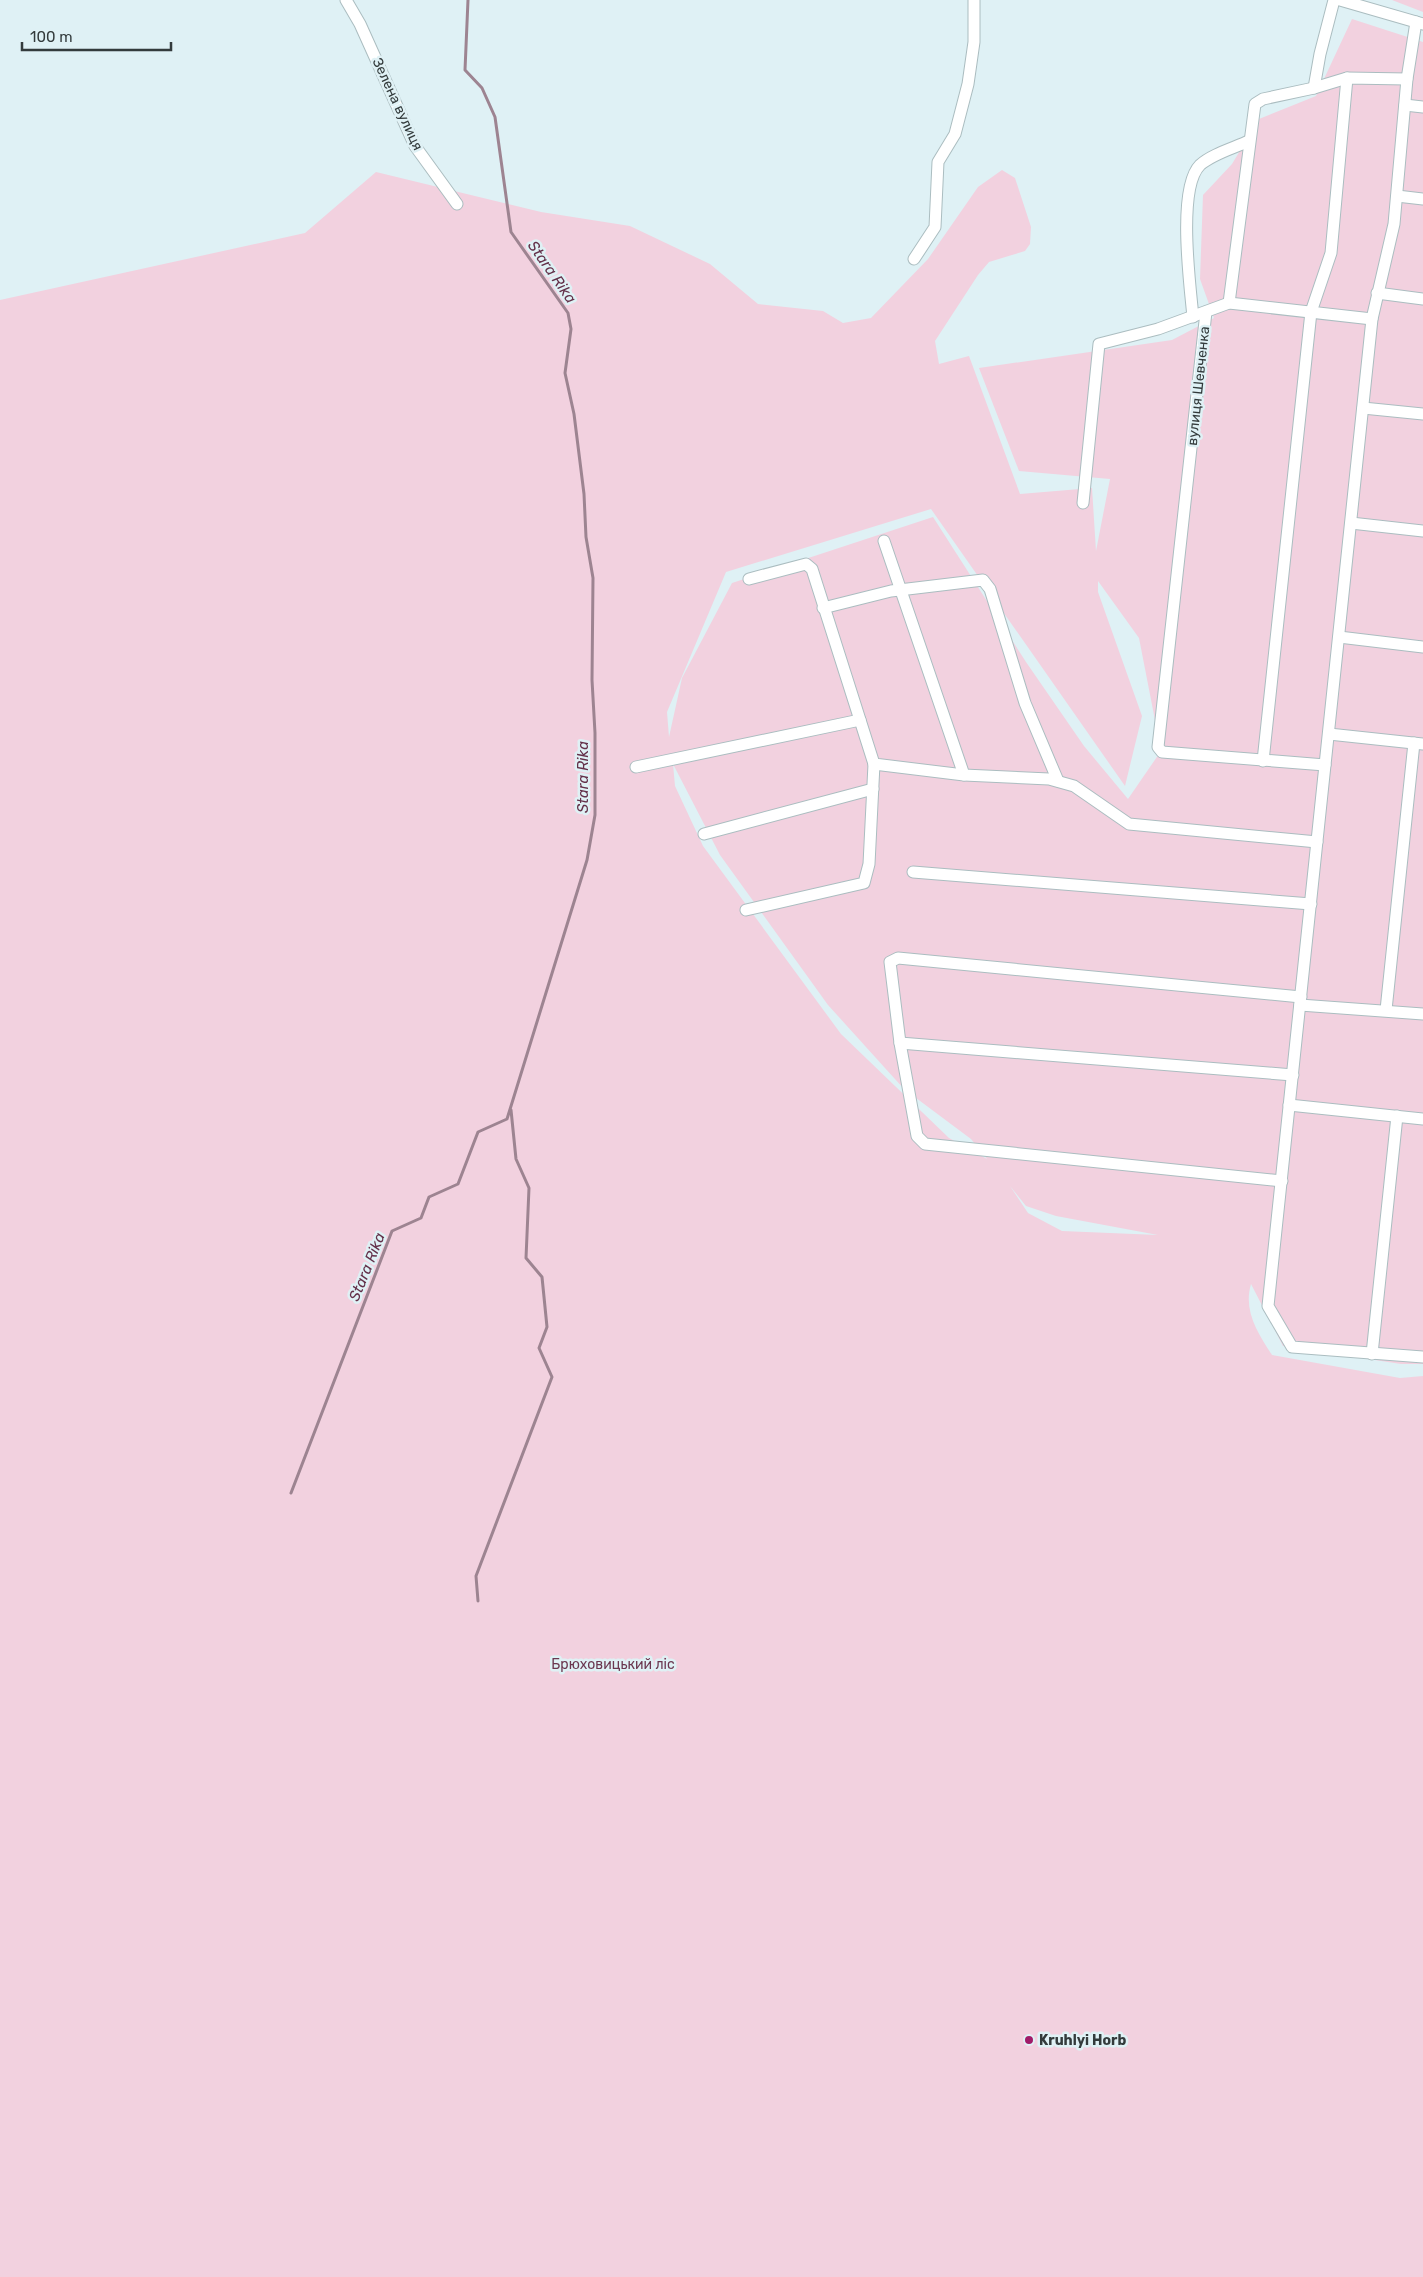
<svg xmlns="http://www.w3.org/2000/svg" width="1423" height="2277" font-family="Rubik,sans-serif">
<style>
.green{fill:#f2d1df;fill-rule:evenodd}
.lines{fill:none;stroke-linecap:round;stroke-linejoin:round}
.stream{stroke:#9d8491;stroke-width:3}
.minor-casing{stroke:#abbdc0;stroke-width:13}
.minor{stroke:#fff;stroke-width:11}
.poi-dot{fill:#a01b69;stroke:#dff1f5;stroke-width:2}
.labels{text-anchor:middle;stroke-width:5;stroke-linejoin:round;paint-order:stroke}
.street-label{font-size:14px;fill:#333b3c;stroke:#dff1f5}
.park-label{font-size:14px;fill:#6b3750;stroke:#dff1f5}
.poi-label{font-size:14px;font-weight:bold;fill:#333b3c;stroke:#dff1f5;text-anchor:start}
.water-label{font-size:15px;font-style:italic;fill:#64314a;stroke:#dff1f5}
</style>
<rect width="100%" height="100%" fill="#dff1f5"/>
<!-- green -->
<g class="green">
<path d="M1392,0H1423V12Z"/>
<path d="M1352,19L1423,42V1364H1401L1283,1346L1251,1284C1243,1311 1258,1333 1272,1355L1400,1378L1423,1376V2277H0V300L305,233L376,172L541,212L630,226L710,264L758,304L823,311L843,323L871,318L928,259L978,187L1002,170L1015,178L1031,227L1030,244L1025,251L989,262L978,275L935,341L939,364L969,356L1020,494L1092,488L1096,551L1110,479L1019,471L979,368L1172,340L1214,318L1200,279L1203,195L1232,164L1259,119L1316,96ZM931,509L1125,786L1142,716L1098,592V581L1139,638L1161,751L1128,799L1084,746L1026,662L933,517L732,583L682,678L669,737L667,712L726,572ZM673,764L720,855L828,1005L904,1089L971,1139L987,1159L949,1138L841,1034L703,846L675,786ZM1010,1186L1026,1206L1056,1216L1158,1235L1062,1231L1028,1213Z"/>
</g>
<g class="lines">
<!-- stream -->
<g class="stream">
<path d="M291,1493L392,1231L421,1218L429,1197L458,1184L478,1132L507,1119L587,860L595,815V733L592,680L593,578L586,537L584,494L574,414L565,373L571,329L568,313L511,232L495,117L482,88L465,70L468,0"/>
<path d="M478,1601L476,1576L552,1377L539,1348L547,1327L542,1277L526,1258L529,1188L516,1159L511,1110"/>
</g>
<defs>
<g id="minor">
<path d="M346,0L360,24L415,146L457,204"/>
<path d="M1340,0L1423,24"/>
<path d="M1416,22L1407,79L1394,224L1372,319L1268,1306L1292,1347L1423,1357"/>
<path d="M1314,88L1320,54L1334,0"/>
<path d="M1405,105L1423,107"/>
<path d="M1397,196L1423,199"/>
<path d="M914,259L935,227L938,162L955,134L968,84L974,42V0"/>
<path d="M1377,293L1423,299"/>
<path d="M1229,303L1255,104L1263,99L1314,88L1347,78L1407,79"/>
<path d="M1206,312L1158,747L1162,752L1325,765"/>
<path d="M1193,317C1190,285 1177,188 1200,165C1212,154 1234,148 1249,141"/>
<path d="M1363,408L1423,414"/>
<path d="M1083,503L1099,344L1158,329L1229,303L1372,319"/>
<path d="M1351,523L1423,531"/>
<path d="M884,541L964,775L1049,779L1074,786L1129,824L1317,842"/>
<path d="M749,579L806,564L812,569L874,764L964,775"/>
<path d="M823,608L891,591L983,580L990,589L1025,703L1058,781"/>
<path d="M1339,637L1423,647"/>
<path d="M1329,734L1423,744"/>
<path d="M1263,761L1311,312L1331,253L1347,78"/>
<path d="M636,767L860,720"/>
<path d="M704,834L873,789"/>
<path d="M913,872L1311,904"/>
<path d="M746,910L864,883L869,864L874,764"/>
<path d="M1300,1005L1423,1014"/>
<path d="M1386,1010L1414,743"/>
<path d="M900,1043L1293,1075"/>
<path d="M1289,1105L1423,1119"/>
<path d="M1282,1181L925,1144L917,1136L900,1043L890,962L898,958L1301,997"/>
<path d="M1372,1354L1397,1116"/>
</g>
</defs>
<!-- minor casing -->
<use href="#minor" class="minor-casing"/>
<!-- minor -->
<use href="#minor" class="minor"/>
</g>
<!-- markers -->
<circle class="poi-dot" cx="1029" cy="2040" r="5"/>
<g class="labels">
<!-- street labels -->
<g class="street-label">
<text transform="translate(398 104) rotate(65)" y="5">Зелена вулиця</text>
<text transform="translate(1198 386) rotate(-84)" y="5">вулиця Шевченка</text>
</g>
<!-- park labels -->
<g class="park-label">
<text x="613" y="1669">Брюховицький ліс</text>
</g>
<!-- poi labels -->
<g class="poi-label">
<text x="1039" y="2045">Kruhlyi Horb</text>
</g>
<!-- water labels -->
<g class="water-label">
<text transform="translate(552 272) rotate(55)" y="5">Stara Rika</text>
<text transform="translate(583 777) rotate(-90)" y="5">Stara Rika</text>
<text transform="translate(367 1267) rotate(-68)" y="5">Stara Rika</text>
</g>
</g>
<!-- scale -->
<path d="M22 42v8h149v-8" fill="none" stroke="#333b3c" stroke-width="2.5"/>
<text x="30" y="42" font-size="15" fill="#333b3c" stroke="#dff1f5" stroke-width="4" paint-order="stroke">100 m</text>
</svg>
